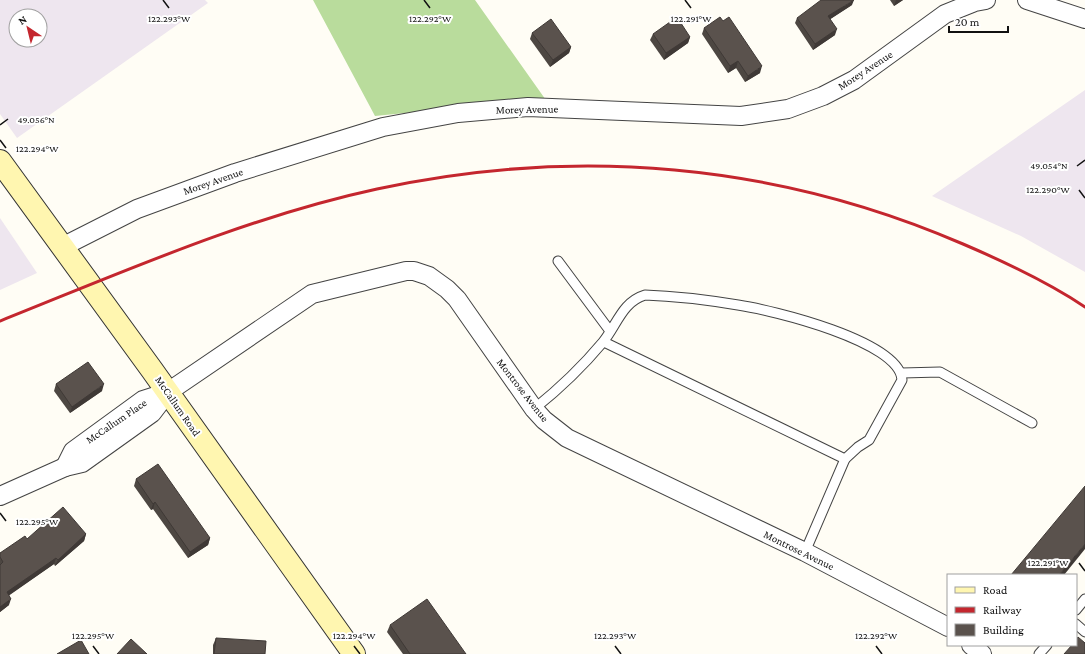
<svg xmlns="http://www.w3.org/2000/svg" width="1085" height="654" font-family="'Crimson Pro',serif">
<style>
.industrial{fill:#eee6ef;fill-rule:evenodd}
.forest{fill:#b9dc9c}
.lines{fill:none;stroke-linecap:round;stroke-linejoin:round}
.lane-casing{stroke:#444;stroke-width:11}
.street-casing{stroke:#444;stroke-width:20}
.secondary-casing{stroke:#333;stroke-width:24}
.lane{stroke:#fff;stroke-width:9}
.street{stroke:#fff;stroke-width:18}
.secondary{stroke:#fff6b0;stroke-width:22}
.rail{stroke:#c4262e;stroke-width:3}
.wall{fill:#4d4742}
.shaded-wall{fill:#3f3936}
.building{fill:#5a524d;stroke:#3f3936}
.ticks{fill:none;stroke:#111;stroke-width:1.5}
.labels{text-anchor:middle;stroke-width:4;stroke-linejoin:round;paint-order:stroke}
.street-label{font-size:11px;fill:#111;stroke:#fff}
.ticks-label{font-size:10px;text-anchor:middle;fill:#111;stroke:#fff;stroke-width:4;stroke-linejoin:round;paint-order:stroke}
</style>
<rect width="100%" height="100%" fill="#fffdf5"/>
<!-- industrial -->
<g class="industrial">
<path d="M0,0H205L208,3L17,138L0,114ZM16,16H40V40H16Z"/>
<path d="M1085,90V272L1021,236L932,196Z"/>
<path d="M0,218L37,273L0,290Z"/>
</g>
<!-- forest -->
<path class="forest" d="M313,0H475L548,103L455,108L375,116Z"/>
<g class="lines">
<defs>
<g id="lane">
<path d="M558,261L610,331"/>
<path d="M604,342L845,459"/>
<path d="M902,373L940,372L1032,423"/>
<path d="M534,409C559,389 583,366 603,342C617,325 622,302 645,295C675,296 708,300 738,305C772,310 900,341 902,380L869,440L858,447L845,459L805,552"/>
<path d="M1076,610L1085,599"/>
<path d="M1076,624L1085,632"/>
<path d="M1039,654L1047,645"/>
</g>
<g id="street">
<path d="M1027,0L1085,19"/>
<path d="M62,247L137,209L235,173L383,127L458,113L528,107L741,116L788,109L823,96L854,80L945,14L975,2L986,0"/>
<path d="M168,392L152,413L82,463L65,467L73,451L143,400L168,392L312,294L406,271H414L429,276L447,289L457,299L534,409L544,420L567,438L805,552L948,627"/>
<path d="M0,496L65,467"/>
<path d="M971,645L982,654"/>
</g>
<path id="secondary" d="M0,161L152,370L354,654"/>
</defs>
<!-- lane casing -->
<use href="#lane" class="lane-casing"/>
<!-- street casing -->
<use href="#street" class="street-casing"/>
<!-- secondary casing -->
<use href="#secondary" class="secondary-casing"/>
<!-- lane -->
<use href="#lane" class="lane"/>
<!-- street -->
<use href="#street" class="street"/>
<!-- secondary -->
<use href="#secondary" class="secondary"/>
<!-- rail -->
<path class="rail" d="M0,321C123,272 247,217 377,189C576,146 776,163 963,244C1005,262 1048,282 1085,307"/>
</g>
<!-- wall -->
<g class="wall">
<path d="M890,0H903L894,6Z"/>
<path d="M852,5L830,19L835,35L813,50L795,23L797,18Z"/>
<path d="M704,28L760,73L745,82L736,68L728,73L702,34Z"/>
<path d="M532,33L571,47L569,53L550,67L530,39Z"/>
<path d="M653,34L690,37L688,43L664,60L650,40Z"/>
<path d="M56,384L102,391L70,413L54,391Z"/>
<path d="M136,479L210,538L208,545L188,558L153,509L151,510L134,486Z"/>
<path d="M86,534L84,541L55,566L54,564L9,595V605L0,612V553L27,539Z"/>
<path d="M390,625L466,654H403L387,632Z"/>
<path d="M216,638L265,654H213V645Z"/>
</g>
<!-- shaded-wall -->
<g class="shaded-wall">
<path d="M854,0L852,5L826,22L828,16Z"/>
<path d="M896,0H903L894,6Z"/>
<path d="M837,29L835,35L813,50L815,44Z"/>
<path d="M690,37L688,43L664,60L666,53Z"/>
<path d="M571,47L569,53L550,67L553,60Z"/>
<path d="M738,61L736,68L728,73L730,66Z"/>
<path d="M762,66L760,73L745,82L748,76Z"/>
<path d="M104,384L102,391L70,413L72,407Z"/>
<path d="M155,502L153,509L151,510L153,504Z"/>
<path d="M86,534L84,541L55,566L58,560Z"/>
<path d="M210,538L208,545L188,558L190,552Z"/>
<path d="M1085,544V549L1064,575H1059Z"/>
<path d="M56,558L54,564L4,599L7,592Z"/>
<path d="M11,599L9,605L0,612V607Z"/>
</g>
<!-- building -->
<g class="building">
<path d="M821,0H854L828,16L837,29L815,44L797,18Z"/>
<path d="M677,17L690,37L666,53L653,34Z"/>
<path d="M720,17L723,21L729,17L762,66L748,76L738,61L730,66L704,28Z"/>
<path d="M551,19L571,47L553,60L532,33Z"/>
<path d="M88,362L104,384L72,407L56,384Z"/>
<path d="M158,464L210,538L190,552L155,502L153,504L136,479Z"/>
<path d="M1085,486V544L1059,575H1011Z"/>
<path d="M63,507L86,534L58,560L56,558L7,592L11,599L0,607V565L3,562L0,557V553L25,536L27,539Z"/>
<path d="M427,599L466,654H410L390,625Z"/>
<path d="M1078,637L1085,643V654H1064L1072,645H1076V640Z"/>
<path d="M216,638L266,641L265,654H214Z"/>
<path d="M131,639L147,654H117Z"/>
<path d="M81,640L89,654H57Z"/>
</g>
<!-- ticks -->
<path class="ticks" d="M163,0L169,8M424,0L430,8M685,0L691,8M0,125L8,119M0,140L6,148M1077,166L1085,160M1079,190L1085,198M0,513L6,521M1079,563L1085,571M93,646L99,654M354,646L360,654M615,646L621,654M876,646L882,654"/>
<g class="labels">
<!-- street labels -->
<g class="street-label">
<text transform="translate(865 70) rotate(-33)" y="4">Morey Avenue</text>
<text transform="translate(527 109) rotate(-1)" y="4">Morey Avenue</text>
<text transform="translate(213 181) rotate(-19)" y="4">Morey Avenue</text>
<text transform="translate(523 390) rotate(52)" y="4">Montrose Avenue</text>
<text transform="translate(178 406) rotate(55)" y="4">McCallum Road</text>
<text transform="translate(116 421) rotate(-34)" y="4">McCallum Place</text>
<text transform="translate(799 550) rotate(26)" y="4">Montrose Avenue</text>
</g>
</g>
<g class="ticks-label">
<text x="169" y="22">122.293°W</text>
<text x="430" y="22">122.292°W</text>
<text x="691" y="22">122.291°W</text>
<text x="36" y="123">49.056°N</text>
<text x="37" y="152">122.294°W</text>
<text x="1049" y="169">49.054°N</text>
<text x="1048" y="193">122.290°W</text>
<text x="37" y="525">122.295°W</text>
<text x="1048" y="566">122.291°W</text>
<text x="93" y="639">122.295°W</text>
<text x="354" y="639">122.294°W</text>
<text x="615" y="639">122.293°W</text>
<text x="876" y="639">122.292°W</text>
</g>
<!-- legend -->
<rect x="947" y="574" width="130" height="72" fill="#ffffff" stroke="#a0a0a0"/>
<rect x="955" y="587" width="20" height="6" fill="#fff6b0" stroke="#a0a0a0"/>
<text x="983" y="594" font-size="12" fill="#111111">Road</text>
<rect x="955" y="607" width="20" height="6" fill="#c4262e" stroke="#a0a0a0"/>
<text x="983" y="614" font-size="12" fill="#111111">Railway</text>
<rect x="955" y="624" width="20" height="12" fill="#5a524d" stroke="#a0a0a0"/>
<text x="983" y="634" font-size="12" fill="#111111">Building</text>
<!-- north arrow -->
<g transform="translate(28 28) rotate(325)"><circle r="19" fill="#ffffff" stroke="#a0a0a0"/>
<path d="M0-3L7 15L0 10L-7 15Z" fill="#c4262e"/>
<text y="-6" font-size="11" font-weight="bold" text-anchor="middle" fill="#111111">N</text>
</g>
<!-- scale -->
<path d="M949 26v6h59v-6" fill="none" stroke="#111111" stroke-width="2"/>
<text x="955" y="26" font-size="12" fill="#111111" stroke="#ffffff" stroke-width="3" paint-order="stroke">20 m</text>
</svg>
